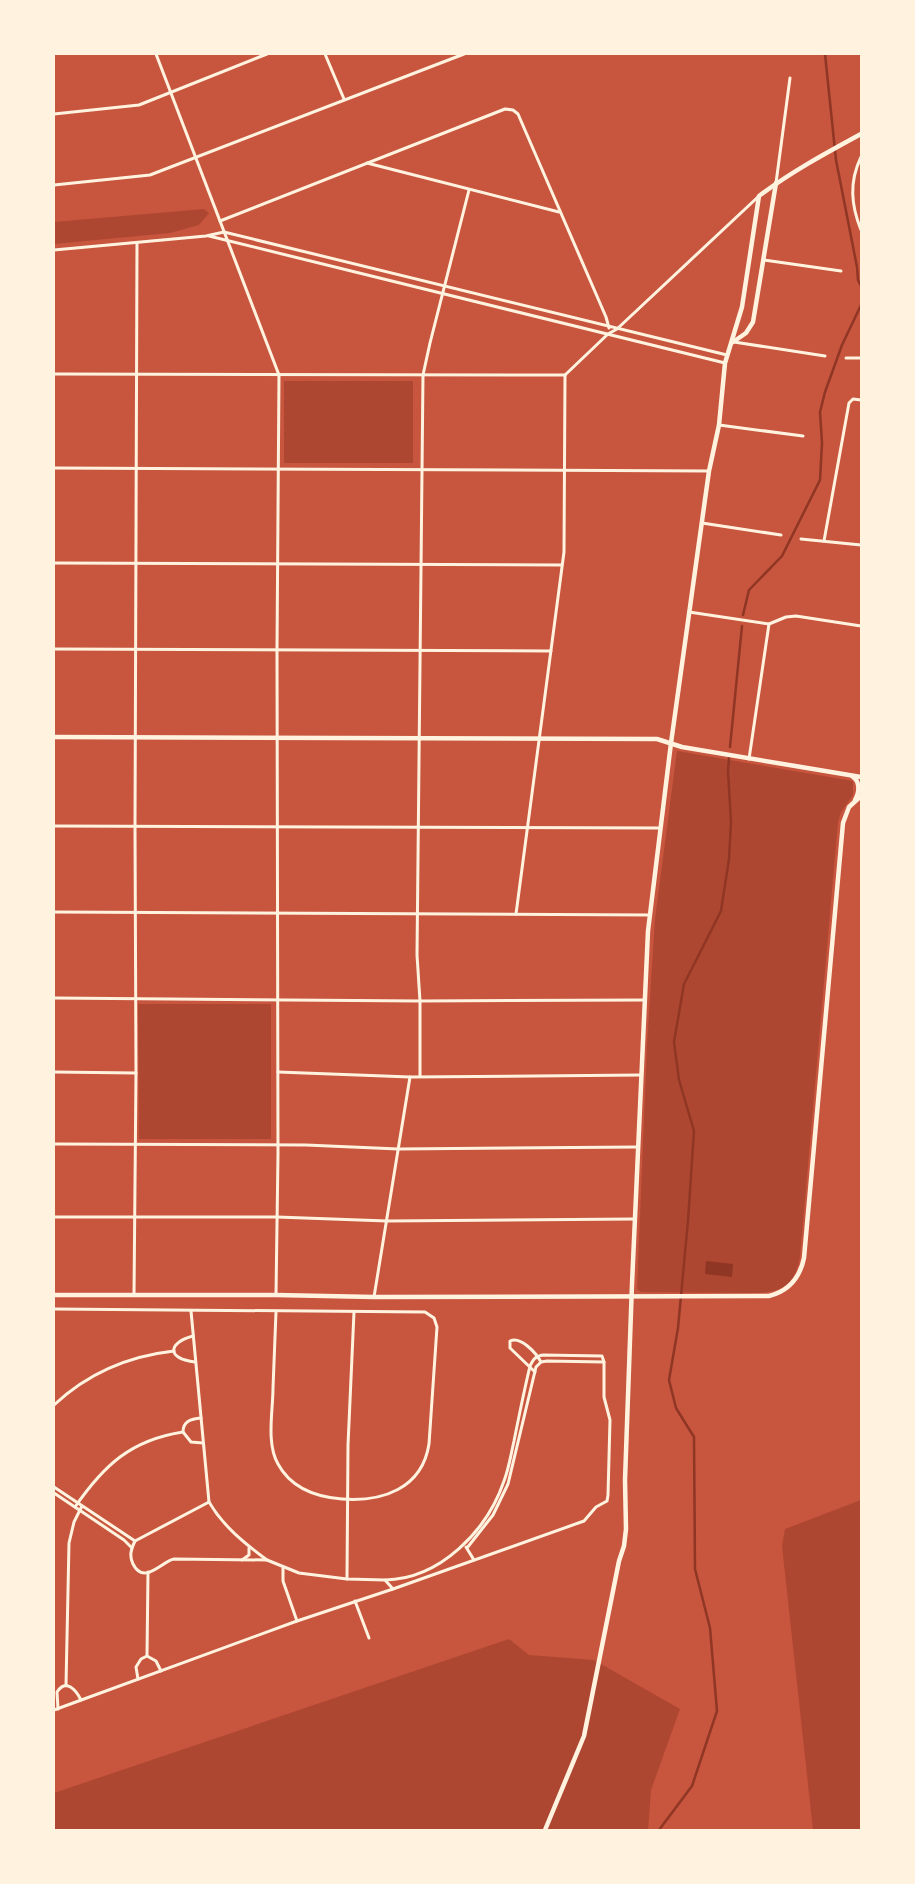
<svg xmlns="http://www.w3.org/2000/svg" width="915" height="1884" font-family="'Golos Text',sans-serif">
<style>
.green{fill:#ae4732}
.water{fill:#8f3625}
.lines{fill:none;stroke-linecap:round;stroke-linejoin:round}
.stream{stroke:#8f3625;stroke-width:2.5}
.minor{stroke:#fff3e0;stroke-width:3}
.tertiary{stroke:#fff3e0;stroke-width:4.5}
</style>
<rect width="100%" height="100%" fill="#c8553d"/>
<!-- green -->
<g class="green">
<path d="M204,209L209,213L199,225L170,233L54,244V222Z"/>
<rect x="284" y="381" width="129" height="82"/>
<path d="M677,751L853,781V795L841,812L838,822L800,1257C794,1285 785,1291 758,1293L641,1292L637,1289L647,1045L655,919Z"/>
<path d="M138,1004H271V1139H139Z"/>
<path d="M861,1500V1830H813L782,1546L785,1529Z"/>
<path d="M509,1639L529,1655L594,1660L680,1709L651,1790L648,1830H54V1793Z"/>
</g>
<!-- water -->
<path class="water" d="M706,1261L733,1264L732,1277L705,1274Z"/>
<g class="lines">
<!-- stream -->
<g class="stream">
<path d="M825,54L836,160L857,267L858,280L861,286"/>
<path d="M743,615L749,590L782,556L820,480L822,443L820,412L825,392L842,345L861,305"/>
<path d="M730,747L742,626"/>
<path d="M659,1830L692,1786L717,1711L710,1628L695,1569L694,1437L676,1408L669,1380L678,1328L688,1221L694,1131L679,1080L674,1042L684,984L721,911L729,859L731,822L728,771L729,758"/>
</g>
<!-- minor -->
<g class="minor">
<path d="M156,54L279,375L277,649L278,1154L276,1295"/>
<path d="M325,54L344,99"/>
<path d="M54,114L139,105L267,54"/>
<path d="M861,157C849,182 851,205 861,230"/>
<path d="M367,163L559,212"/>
<path d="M776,183L790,78"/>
<path d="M54,185L150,175L464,54"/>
<path d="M220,221L505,109L513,110L518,114L606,317L609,328"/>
<path d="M209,236L725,363"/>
<path d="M54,250L206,236L224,232L727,355"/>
<path d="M764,260L841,271"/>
<path d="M734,342L825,356"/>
<path d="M846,358H861"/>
<path d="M54,374L565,375L608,334L617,329L759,196"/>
<path d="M719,425L803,436"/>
<path d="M54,468L709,471"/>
<path d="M702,523L781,535"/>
<path d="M801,539L861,545"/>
<path d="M824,541L849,403L853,399L861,400"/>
<path d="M54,563L561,565"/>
<path d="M689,612L769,624L786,617L796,616L861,626"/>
<path d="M54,649L551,651"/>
<path d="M749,759L769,624"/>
<path d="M54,826L660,828"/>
<path d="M54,912L650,915"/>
<path d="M516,914L564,552L565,375"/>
<path d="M54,998L420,1001L644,1000"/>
<path d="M54,1072L136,1073"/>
<path d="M278,1072L410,1077L641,1075"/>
<path d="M420,1076V1001L417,955L423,375L430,343L469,190"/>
<path d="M54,1144L306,1145L398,1149L638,1147"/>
<path d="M54,1217H277L387,1221L634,1219"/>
<path d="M134,1295L136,1073L135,827L137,243"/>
<path d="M374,1297L410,1077"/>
<path d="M54,1309L425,1312L434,1318L437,1327L429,1444C422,1489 382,1502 342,1499C316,1497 291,1488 278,1464C266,1443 273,1411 273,1388C274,1363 275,1337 276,1312"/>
<path d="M191,1311L209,1502C223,1526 244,1543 267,1560"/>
<path d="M193,1336C167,1343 167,1359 195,1362"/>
<path d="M535,1372L510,1348V1341C521,1336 536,1353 541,1362"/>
<path d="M54,1405C87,1374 129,1356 174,1351"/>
<path d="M201,1418C191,1419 183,1421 183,1432L191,1442L203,1443"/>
<path d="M54,1487L135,1541"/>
<path d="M54,1493L124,1540L132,1548"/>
<path d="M75,1507C104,1465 131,1440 183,1432"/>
<path d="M135,1541C131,1549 129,1556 133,1564C144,1586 162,1561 174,1559L267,1560L299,1573L347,1579L385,1580L393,1589"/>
<path d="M135,1541L209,1502"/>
<path d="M466,1547L474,1560"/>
<path d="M467,1548L493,1515L508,1484L536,1367L541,1362L547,1361L604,1362"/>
<path d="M242,1560L249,1555V1548"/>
<path d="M283,1568V1581L297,1621"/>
<path d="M347,1579L348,1445L354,1312"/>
<path d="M355,1601L369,1638"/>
<path d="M147,1656L148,1572"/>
<path d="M138,1679L136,1667L141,1659L147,1656L156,1661L161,1671"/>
<path d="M66,1685L69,1543L74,1522L82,1506"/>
<path d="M58,1709L57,1692C66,1678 76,1690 81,1700"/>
<path d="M54,1710L297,1621L393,1589L584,1521L596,1507L607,1501L608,1495L610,1420L604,1397V1362L602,1356L543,1355C535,1356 533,1360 530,1366C524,1391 519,1416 514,1441C511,1454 509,1468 504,1481C487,1531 440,1579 385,1580"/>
</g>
<!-- tertiary -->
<g class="tertiary">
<path d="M733,342L746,333L753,322L776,183"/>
<path d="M54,737L657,739L682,747L861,777"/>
<path d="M852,776C860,781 860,791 855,800"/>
<path d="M54,1295H276L374,1297L769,1296C789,1291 800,1277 804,1258L843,823L849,807L861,796"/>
<path d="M545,1830L584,1736L619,1561L624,1546L626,1529L625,1480L632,1284L648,931L671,743L709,471L719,425L725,363L742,307L759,196C791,172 826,153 861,134"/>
</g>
</g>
<!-- border -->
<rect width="915" height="1884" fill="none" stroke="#fff3e0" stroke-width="110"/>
</svg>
